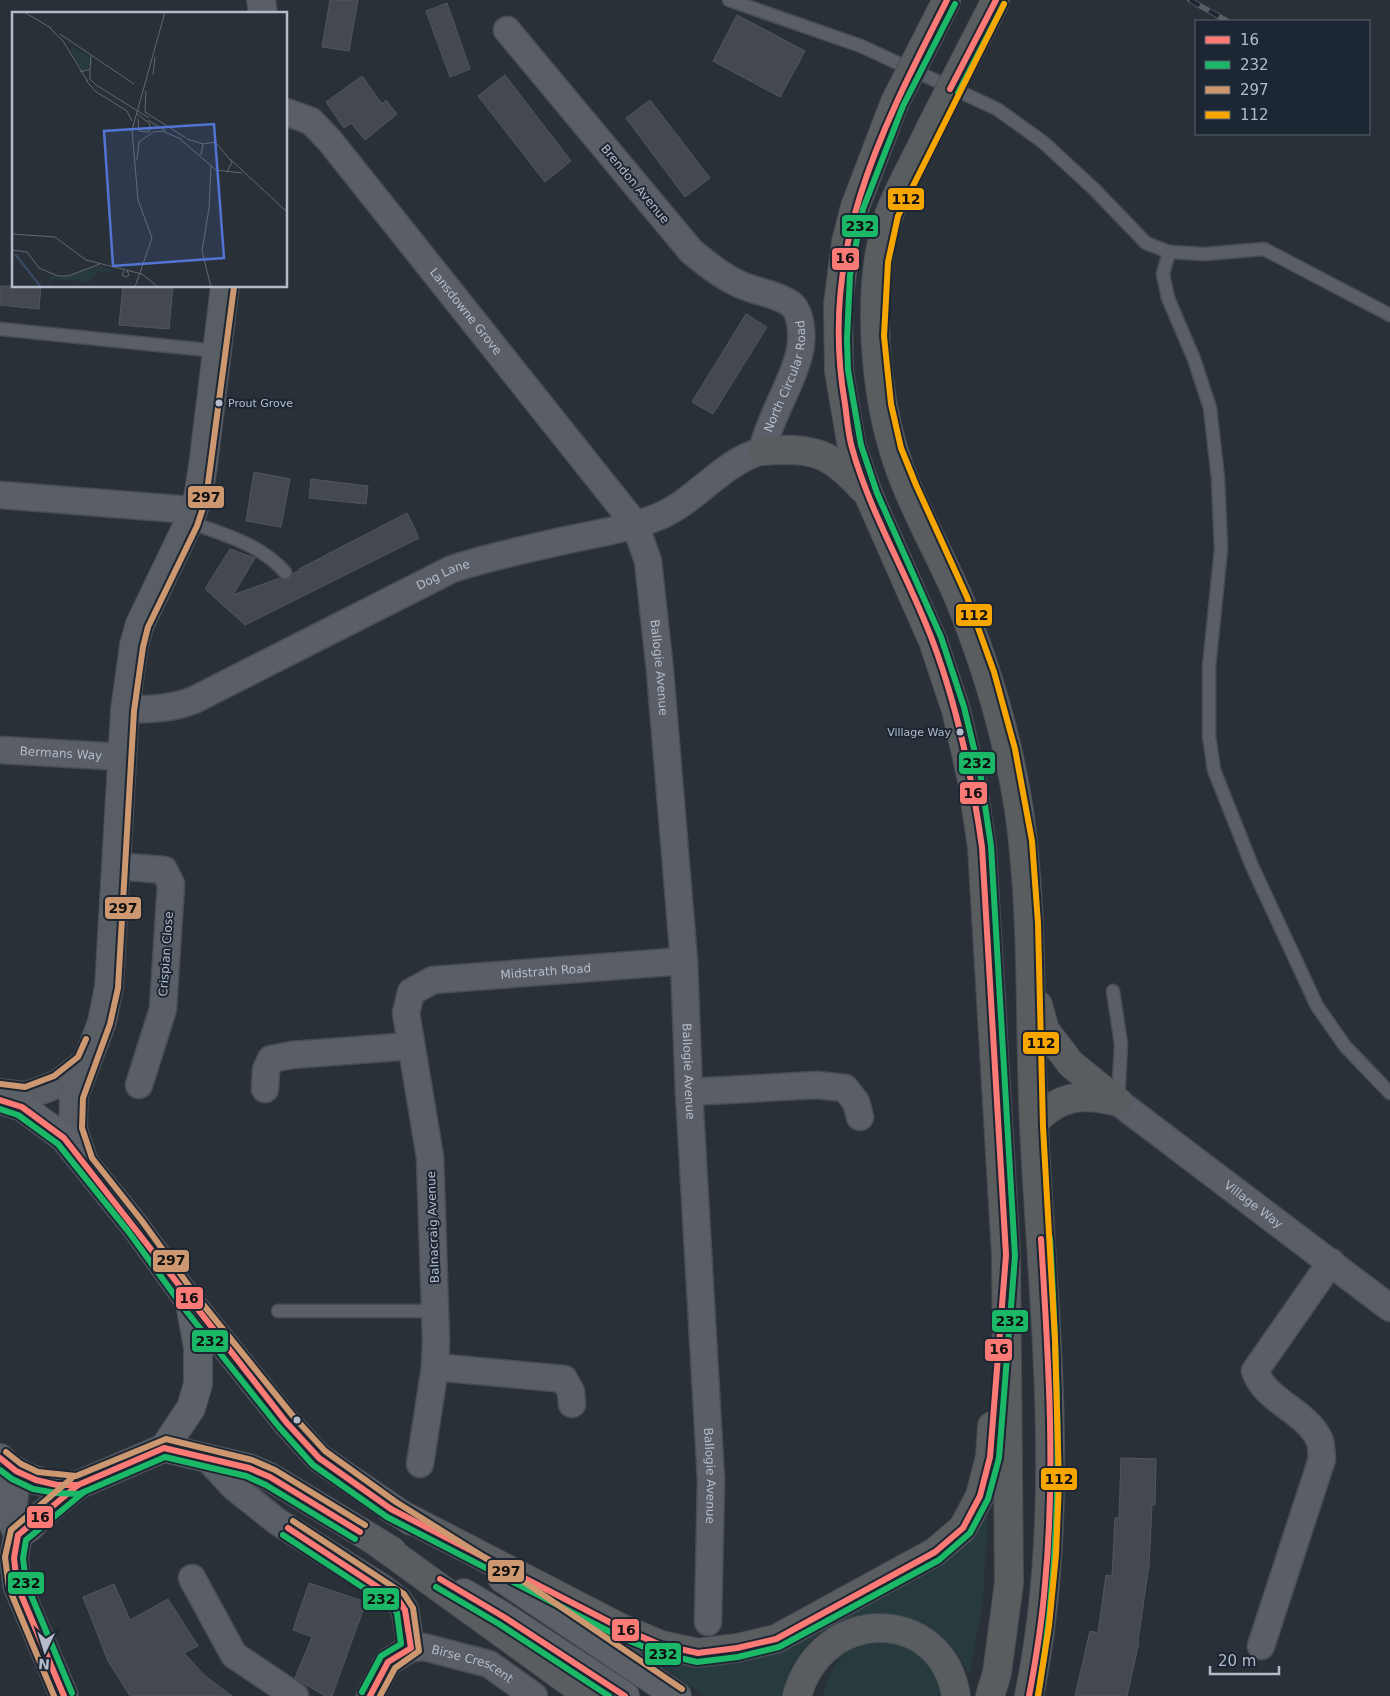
<svg xmlns="http://www.w3.org/2000/svg" width="1390" height="1696" font-family="'DejaVu Sans',sans-serif">
<style>
.green{fill:#273a3e}
.building{fill:#444950;stroke:#52575f}
.lines{fill:none;stroke-linecap:round;stroke-linejoin:round}
.lane-casing{stroke:#484c53;stroke-width:15}
.street-casing{stroke:#484c53;stroke-width:29}
.secondary-casing{stroke:#484c53;stroke-width:30}
.primary-casing{stroke:#484c55;stroke-width:30}
.highway-casing{stroke:#474c53;stroke-width:30}
.lane{stroke:#5a5e66;stroke-width:12}
.street{stroke:#5a5e66;stroke-width:26}
.secondary{stroke:#595d64;stroke-width:28}
.primary{stroke:#5c6168;stroke-width:28}
.highway{stroke:#5a5d60;stroke-width:28}
.rail-casing{stroke:#595d64;stroke-width:5.5}
.rail{stroke:#1d2633;stroke-width:4;stroke-dasharray:11;stroke-linecap:butt}
.highway-bridge-casing{stroke:#474c53;stroke-width:30;stroke-linecap:butt}
.highway-bridge{stroke:#5a5d60;stroke-width:28}
.bus-1-casing{stroke:#1d2633;stroke-width:10}
.bus-2-casing{stroke:#1d2633;stroke-width:10}
.bus-3-casing{stroke:#1d2633;stroke-width:10}
.bus-4-casing{stroke:#1d2633;stroke-width:10}
.bus-1{stroke:#fc7a76;stroke-width:6}
.bus-2{stroke:#1ab867;stroke-width:6}
.bus-3{stroke:#cd976f;stroke-width:6}
.bus-4{stroke:#f7a600;stroke-width:6}
.bus-dot{fill:#b4bcc9;stroke:#1d2633;stroke-width:2}
.labels{text-anchor:middle;stroke-width:4;stroke-linejoin:round;paint-order:stroke}
.bus-label{font-size:11px;fill:#b4bcc9;stroke:#1d2633;text-anchor:start}
.street-label{font-size:12px;fill:#b4bcc9;stroke:#1d2633}
.inset-river{fill:none;stroke:#384963;stroke-width:2.5}
.inset-road{fill:none;stroke:#616872;stroke-width:1}
.view{fill:#5274d3;fill-opacity:0.15;stroke:#5274d3;stroke-width:2.5}
.inset-edge{fill:none;stroke:#b4bcc9;stroke-width:2.5}
.line-badge{stroke:#1d2633;stroke-width:2}
.pale-badge-label{font-size:14px;text-anchor:middle;font-weight:bold;fill:#111}
</style>
<rect width="100%" height="100%" fill="#2a3038"/>
<!-- green -->
<g class="green">
<path d="M988,1512L983,1600L970,1675C960,1657 947,1637 927,1627C869,1598 791,1626 784,1696H704L664,1667L668,1663C701,1670 729,1665 761,1655L975,1529Z"/>
<path d="M886,1641C923,1647 932,1666 948,1696H823C832,1658 848,1645 886,1641Z"/>
</g>
<!-- building -->
<g class="building">
<path d="M330,0H358L349,51L322,47Z"/>
<path d="M447,3L470,69L450,77L426,11Z"/>
<path d="M737,15L805,51L780,97L713,61Z"/>
<path d="M505,75L571,161L545,182L478,96Z"/>
<path d="M362,76L382,104L386,100L397,114L365,140L351,123L344,128L326,102Z"/>
<path d="M650,100L710,178L685,197L626,118Z"/>
<path d="M0,286H41L39,309L0,305Z"/>
<path d="M123,286H173L169,329L119,325Z"/>
<path d="M746,314L767,327L713,414L692,402Z"/>
<path d="M254,472L290,479L281,527L246,521Z"/>
<path d="M311,479L368,486L366,504L309,498Z"/>
<path d="M407,513L419,538L245,625L205,589L230,549L255,558L233,595L280,578L288,580L293,573L300,571L299,569Z"/>
<path d="M1121,1458L1156,1459L1155,1505H1152L1149,1565L1138,1641L1139,1642L1127,1696H1075L1090,1631L1098,1633L1106,1575L1112,1576L1115,1518H1119Z"/>
<path d="M309,1583L366,1602L332,1696H325L295,1678L312,1637L293,1630Z"/>
<path d="M114,1584L130,1620L168,1599L198,1646L184,1653L205,1676L232,1696H130L108,1661L83,1597Z"/>
</g>
<g class="lines">
<defs>
<g id="lane">
<path d="M729,0L861,46L997,109L1043,142L1094,189L1146,243L1169,252L1163,274L1168,298L1194,359L1210,408L1218,478L1221,549L1209,667V736L1214,770L1252,866L1317,1006L1345,1046L1390,1093"/>
<path d="M1169,252L1205,254L1264,249L1390,315"/>
<path d="M0,329L217,351"/>
<path d="M189,522C223,534 260,544 285,572"/>
<path d="M1113,991L1121,1044L1118,1102"/>
<path d="M278,1311H435"/>
</g>
<g id="street">
<path id="s1" d="M286,112L311,121L330,141L635,524L648,561L660,671L684,961L689,1092L711,1480L708,1622"/>
<path d="M0,495L178,509L193,512"/>
<path id="s2" d="M125,710C149,709 172,709 194,700L452,569C492,556 531,548 571,539C600,533 632,528 660,516C697,500 722,462 762,451C770,417 790,388 799,355C803,340 803,310 788,302C777,295 764,293 752,289C729,282 709,266 691,251L507,30"/>
<path id="s3" d="M0,750L123,757"/>
<path d="M116,866L164,870L171,884L163,1009L139,1085"/>
<path d="M265,1089L266,1070L271,1059L292,1055L411,1046"/>
<path d="M689,1092L817,1085L845,1088L856,1102L860,1117"/>
<path id="s4" d="M1118,1102L1390,1308"/>
<path d="M435,1367L564,1379L571,1392L572,1404"/>
<path d="M207,1458L235,1488L278,1522L381,1587L399,1601L405,1610L411,1648"/>
<path id="s5" d="M420,1464L435,1367L436,1339L430,1157L406,1013L411,992L433,980L684,961"/>
<path d="M192,1578L234,1655L295,1696"/>
<path d="M1261,1646L1322,1459C1321,1453 1322,1444 1319,1439C1305,1410 1265,1401 1255,1371L1331,1262"/>
<path id="s6" d="M370,1696L388,1662L411,1648L424,1647L489,1664L534,1696"/>
</g>
<g id="secondary">
<path d="M261,0L263,14"/>
<path d="M0,1093L26,1096L58,1084L85,1063"/>
<path d="M84,1162L73,1129L74,1096L102,1022L109,987L125,710L134,645L140,624L189,522L198,497L203,466L225,286"/>
<path d="M12,1469L14,1495L12,1521L18,1535L14,1558L17,1585L64,1696"/>
<path d="M18,1535L30,1527L39,1517L78,1485"/>
</g>
<g id="primary">
<path d="M0,1100L22,1107L64,1138L135,1226L190,1302L286,1422L319,1458L411,1521"/>
<path d="M164,1448L249,1468L270,1477L392,1551"/>
<path d="M0,1458C18,1479 51,1487 78,1485L164,1448L191,1408L198,1384V1348L190,1303"/>
<path d="M502,1578L677,1696"/>
<path d="M464,1593L504,1617L625,1696"/>
</g>
<g id="highway">
<path d="M895,102L855,207L846,242L838,305L839,371L852,447L869,496L933,641L956,710L972,780L982,847L1006,1255L1009,1583L997,1673L990,1696"/>
<path d="M931,127C918,156 900,185 889,215C865,287 874,398 900,469C916,514 941,556 960,601C987,668 1008,739 1019,810C1034,915 1029,1020 1034,1125C1043,1314 1068,1508 1029,1696"/>
<path d="M762,451C811,447 829,451 863,489"/>
<path d="M1038,1005L1045,1030L1071,1064L1118,1102"/>
<path d="M1034,1122C1060,1095 1082,1093 1118,1102"/>
<path d="M391,1509L619,1627L661,1645L698,1653L737,1648L776,1639L935,1552L963,1528L980,1496L990,1457L992,1426"/>
<path d="M371,1538L589,1696"/>
<path d="M797,1696C822,1605 942,1606 956,1696"/>
</g>
</defs>
<!-- lane casing -->
<use href="#lane" class="lane-casing"/>
<!-- street casing -->
<use href="#street" class="street-casing"/>
<!-- secondary casing -->
<use href="#secondary" class="secondary-casing"/>
<!-- primary casing -->
<use href="#primary" class="primary-casing"/>
<!-- highway casing -->
<use href="#highway" class="highway-casing"/>
<!-- lane -->
<use href="#lane" class="lane"/>
<!-- street -->
<use href="#street" class="street"/>
<!-- secondary -->
<use href="#secondary" class="secondary"/>
<!-- primary -->
<use href="#primary" class="primary"/>
<!-- highway -->
<use href="#highway" class="highway"/>
<defs>
<path id="rail" d="M1190,0L1227,21"/>
</defs>
<!-- rail casing -->
<use href="#rail" class="rail-casing"/>
<!-- rail -->
<use href="#rail" class="rail"/>
<defs>
<g id="highway-bridge">
<path d="M895,102L947,0"/>
<path d="M931,127L996,0"/>
</g>
</defs>
<!-- highway-bridge casing -->
<use href="#highway-bridge" class="highway-bridge-casing"/>
<!-- highway-bridge -->
<use href="#highway-bridge" class="highway-bridge"/>
<defs>
<g id="bus-1">
<path d="M950,89L996,0"/>
<path d="M0,1100L22,1107L64,1138L286,1422L319,1458L391,1509L619,1627L661,1645L698,1653L737,1648L776,1639L935,1552L963,1528L980,1496L990,1457L1006,1255L982,847C972,777 958,709 933,642C909,577 871,516 852,448C848,434 847,419 845,404C818,250 880,132 947,0"/>
<path d="M0,1458L16,1471L36,1480L57,1485H78L164,1448L249,1468L270,1477L360,1532"/>
<path d="M288,1528L399,1601L405,1610L411,1648L388,1662L370,1696"/>
<path d="M440,1579L504,1617L625,1696"/>
<path d="M64,1696L17,1585L14,1558L18,1535L78,1485"/>
<path d="M1029,1696C1036,1659 1042,1621 1045,1584C1056,1469 1048,1353 1041,1239"/>
</g>
<g id="bus-2">
<path d="M958,93L1004,4"/>
<path d="M0,1109L18,1115L58,1144L128,1231L183,1307L279,1427L313,1465L387,1517L616,1635L658,1653L697,1662L738,1657L779,1647L939,1560L970,1533L988,1499L999,1458L1015,1256L991,846L981,778L964,707L941,637L877,493L861,445L848,370L847,339L850,275L863,209L903,106L955,4"/>
<path d="M0,1470L12,1479L33,1489L56,1493L79,1494L165,1457L246,1476L266,1485L355,1539"/>
<path d="M283,1535L393,1607L397,1613L401,1644L381,1656L362,1692"/>
<path d="M436,1587L499,1624L609,1696"/>
<path d="M72,1693L26,1583L23,1558L26,1540L84,1492"/>
<path d="M1038,1696C1065,1540 1059,1396 1050,1238"/>
</g>
<g id="bus-3">
<path d="M234,287L206,499L197,526L148,627L143,647L134,711L118,988L110,1024L83,1098L82,1128L92,1158L142,1221L197,1297L293,1416L325,1451L396,1502L527,1584L682,1689"/>
<path d="M1,1084L25,1087L54,1076L78,1057L86,1039"/>
<path d="M6,1452L21,1464L38,1472L76,1476L166,1439L252,1460L275,1470L365,1525"/>
<path d="M293,1521L404,1594L413,1608L419,1651L395,1668L380,1696"/>
<path d="M54,1696L9,1588L5,1557L11,1530L72,1478"/>
</g>
<path id="bus-4" d="M1004,4L898,216L888,262L884,336L891,404L901,448L916,485L967,597L994,672L1015,749L1032,841L1038,923L1043,1127L1055,1340L1059,1483L1056,1555L1049,1626L1038,1696"/>
</defs>
<!-- bus-1 casing -->
<use href="#bus-1" class="bus-1-casing"/>
<!-- bus-2 casing -->
<use href="#bus-2" class="bus-2-casing"/>
<!-- bus-3 casing -->
<use href="#bus-3" class="bus-3-casing"/>
<!-- bus-4 casing -->
<use href="#bus-4" class="bus-4-casing"/>
<!-- bus-1 -->
<use href="#bus-1" class="bus-1"/>
<!-- bus-2 -->
<use href="#bus-2" class="bus-2"/>
<!-- bus-3 -->
<use href="#bus-3" class="bus-3"/>
<!-- bus-4 -->
<use href="#bus-4" class="bus-4"/>
</g>
<!-- markers -->
<g class="bus-dot">
<circle cx="219" cy="403" r="4.5"/>
<circle cx="960" cy="732" r="4.5"/>
<circle cx="297" cy="1420" r="4.5"/>
</g>
<g class="labels">
<!-- bus labels -->
<g class="bus-label">
<text x="228" y="407">Prout Grove</text>
<text x="951" y="736" text-anchor="end">Village Way</text>
</g>
<!-- street labels -->
<g class="street-label">
<text transform="translate(635 184) rotate(50)" y="4">Brendon Avenue</text>
<text dy="4" stroke="none"><textPath href="#s1" startOffset="272">Lansdowne Grove</textPath></text>
<text dy="4" stroke="none"><textPath href="#s2" startOffset="775">North Circular Road</textPath></text>
<text dy="4" stroke="none"><textPath href="#s2" startOffset="349">Dog Lane</textPath></text>
<text dy="4" stroke="none"><textPath href="#s1" startOffset="690">Ballogie Avenue</textPath></text>
<text dy="4" stroke="none"><textPath href="#s3" startOffset="61">Bermans Way</textPath></text>
<text transform="translate(166 954) rotate(-86)" y="4">Crispian Close</text>
<text dy="4" stroke="none"><textPath href="#s5" startOffset="614">Midstrath Road</textPath></text>
<text dy="4" stroke="none"><textPath href="#s1" startOffset="1095">Ballogie Avenue</textPath></text>
<text dy="4" stroke="none"><textPath href="#s4" startOffset="170">Village Way</textPath></text>
<text transform="translate(433 1227) rotate(-92)" y="4">Balnacraig Avenue</text>
<text dy="4" stroke="none"><textPath href="#s1" startOffset="1500">Ballogie Avenue</textPath></text>
<text dy="4" stroke="none"><textPath href="#s6" startOffset="130">Birse Crescent</textPath></text>
</g>
</g>
<!-- overview -->
<g transform="translate(12 12)">
<rect width="275" height="275" fill="#2a3038"/>
<path d="M61,35L79,46L80,52L71,60L59,39Z" fill="#273a3e"/>
<path d="M87,254L102,259L91,262L86,259L77,270L41,267L36,275L38,264L46,266Z" fill="#273a3e"/>
<path class="inset-river" d="M3,242L29,275"/>
<path class="inset-road" d="M12,0L39,16M38,16L51,29L76,70M48,22L122,72M78,57V67L84,73L137,106M68,60L78,57L79,44M141,63L143,45M74,68L83,79L115,99L120,109M134,79L133,100L174,126M125,102L138,112L137,120L127,119L126,107M136,108L154,119M168,127L204,158L230,161M175,127L191,132M189,143L191,132L203,130L220,150L215,160M218,147L275,200M125,148L127,130L141,120L150,119L169,127M199,154L197,196L190,239L199,275M0,222L43,225L74,248L130,262L146,275M0,238L15,240L27,256L46,264H56L88,252M112,259L110,263L114,265L117,263L115,258M123,275L140,226L126,188L120,118L153,0"/>
<path class="view" d="M202,112L212,246L101,254L92,119Z"/>
<rect width="275" height="275" class="inset-edge"/>
</g>
<g class="line-badge">
<rect x="887" y="187" width="38" height="24" rx="5" fill="#f7a600"/>
<rect x="841" y="214" width="38" height="24" rx="5" fill="#1ab867"/>
<rect x="831" y="247" width="29" height="24" rx="5" fill="#fc7a76"/>
<rect x="187" y="485" width="38" height="24" rx="5" fill="#cd976f"/>
<rect x="955" y="603" width="38" height="24" rx="5" fill="#f7a600"/>
<rect x="958" y="751" width="38" height="24" rx="5" fill="#1ab867"/>
<rect x="959" y="781" width="29" height="24" rx="5" fill="#fc7a76"/>
<rect x="104" y="896" width="38" height="24" rx="5" fill="#cd976f"/>
<rect x="1022" y="1031" width="38" height="24" rx="5" fill="#f7a600"/>
<rect x="152" y="1249" width="38" height="24" rx="5" fill="#cd976f"/>
<rect x="175" y="1286" width="29" height="24" rx="5" fill="#fc7a76"/>
<rect x="991" y="1309" width="38" height="24" rx="5" fill="#1ab867"/>
<rect x="191" y="1329" width="38" height="24" rx="5" fill="#1ab867"/>
<rect x="984" y="1338" width="29" height="24" rx="5" fill="#fc7a76"/>
<rect x="1040" y="1467" width="38" height="24" rx="5" fill="#f7a600"/>
<rect x="26" y="1505" width="28" height="24" rx="5" fill="#fc7a76"/>
<rect x="487" y="1559" width="38" height="24" rx="5" fill="#cd976f"/>
<rect x="7" y="1571" width="38" height="24" rx="5" fill="#1ab867"/>
<rect x="362" y="1587" width="38" height="24" rx="5" fill="#1ab867"/>
<rect x="611" y="1618" width="29" height="24" rx="5" fill="#fc7a76"/>
<rect x="644" y="1642" width="38" height="24" rx="5" fill="#1ab867"/>
</g>
<g class="pale-badge-label">
<text x="906" y="204">112</text>
<text x="860" y="231">232</text>
<text x="845" y="263">16</text>
<text x="206" y="502">297</text>
<text x="974" y="620">112</text>
<text x="977" y="768">232</text>
<text x="973" y="798">16</text>
<text x="123" y="913">297</text>
<text x="1041" y="1048">112</text>
<text x="171" y="1265">297</text>
<text x="189" y="1303">16</text>
<text x="1010" y="1326">232</text>
<text x="210" y="1346">232</text>
<text x="999" y="1354">16</text>
<text x="1059" y="1484">112</text>
<text x="40" y="1522">16</text>
<text x="506" y="1576">297</text>
<text x="26" y="1588">232</text>
<text x="381" y="1604">232</text>
<text x="626" y="1635">16</text>
<text x="663" y="1659">232</text>
</g>
<!-- legend -->
<rect x="1195" y="20" width="175" height="115" fill="#1d2633" stroke="#59626f"/>
<rect x="1205" y="36" width="25" height="8" fill="#fc7a76" stroke="#59626f"/>
<text x="1240" y="45" font-size="15" fill="#b4bcc9">16</text>
<rect x="1205" y="61" width="25" height="8" fill="#1ab867" stroke="#59626f"/>
<text x="1240" y="70" font-size="15" fill="#b4bcc9">232</text>
<rect x="1205" y="86" width="25" height="8" fill="#cd976f" stroke="#59626f"/>
<text x="1240" y="95" font-size="15" fill="#b4bcc9">297</text>
<rect x="1205" y="111" width="25" height="8" fill="#f7a600" stroke="#59626f"/>
<text x="1240" y="120" font-size="15" fill="#b4bcc9">112</text>
<!-- north arrow -->
<g transform="translate(45 1651) rotate(184)" stroke="#1d2633" stroke-width="4" paint-order="stroke">
<path d="M0-4L9 19L0 12L-9 19Z" fill="#b4bcc9"/>
<text y="-8" font-size="14" font-weight="bold" text-anchor="middle" fill="#b4bcc9">N</text>
</g>
<!-- scale -->
<path d="M1210 1666v8h69v-8" fill="none" stroke="#b4bcc9" stroke-width="2.5"/>
<text x="1218" y="1666" font-size="15" fill="#b4bcc9" stroke="#1d2633" stroke-width="4" paint-order="stroke">20 m</text>
</svg>
